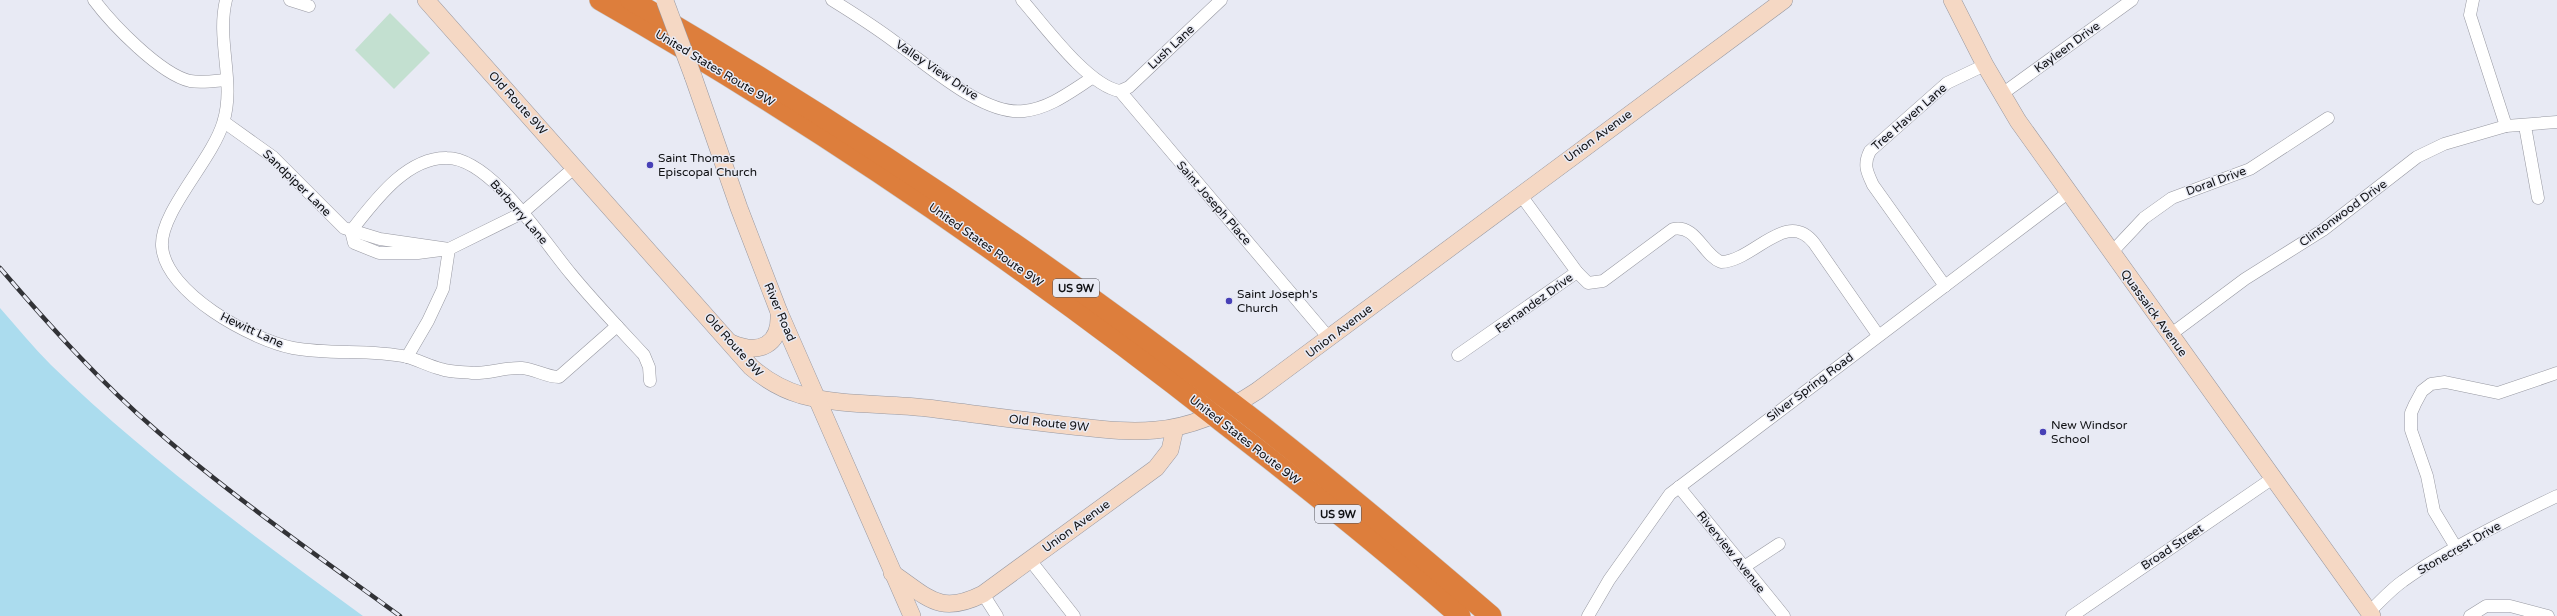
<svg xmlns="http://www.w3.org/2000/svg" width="2557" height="616" font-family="'Varela Round',sans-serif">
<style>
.green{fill:#c3e0d0}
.water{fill:#abdcee}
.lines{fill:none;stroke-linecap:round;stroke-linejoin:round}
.street-casing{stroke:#9798a1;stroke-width:13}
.secondary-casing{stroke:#9798a1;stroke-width:18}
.highway-casing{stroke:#cacacb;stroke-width:22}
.street{stroke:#fff;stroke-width:12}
.secondary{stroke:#f5d8c4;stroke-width:17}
.highway{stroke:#dd7e3c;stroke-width:21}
.rail-casing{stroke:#323337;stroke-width:4.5}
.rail{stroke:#e8eaf4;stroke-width:3;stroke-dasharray:9;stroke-linecap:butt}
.secondary-bridge-casing{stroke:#9798a1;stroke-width:18;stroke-linecap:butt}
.secondary-bridge{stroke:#f5d8c4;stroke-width:17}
.poi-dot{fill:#4740b6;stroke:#e8eaf4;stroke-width:1.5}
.labels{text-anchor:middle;stroke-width:3;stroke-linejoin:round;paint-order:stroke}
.shield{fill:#e8eaf4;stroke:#505156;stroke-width:1}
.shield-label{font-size:11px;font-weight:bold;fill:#0f1013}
.street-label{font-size:12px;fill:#0f1013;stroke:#e8eaf4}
.poi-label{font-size:12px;fill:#0f1013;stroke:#e8eaf4;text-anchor:start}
</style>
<rect width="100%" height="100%" fill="#e8eaf4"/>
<!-- green -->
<path class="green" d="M390,13L430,53L394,89L355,50Z"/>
<!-- water -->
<path class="water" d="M0,308C17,327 33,347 51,365C147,458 255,537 363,616H0Z"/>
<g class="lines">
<defs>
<g id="street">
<path d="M94,0C112,24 160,74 190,81C201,83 215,81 226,80"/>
<path d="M226,0C216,41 236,83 223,123C212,160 160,212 162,246C165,293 252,340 293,348C331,355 370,349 407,357C418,360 429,366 441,369C450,372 462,372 472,373C489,374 505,367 522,368C535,369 546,377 559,377L617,326"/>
<path d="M290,0L309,6"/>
<path d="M832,0C853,13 875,27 895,42C927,64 983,116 1024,111C1050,108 1070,92 1092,78"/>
<path d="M1022,0C1044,25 1088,86 1120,91L1329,338"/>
<path d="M2473,0L2470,15L2506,126"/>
<path d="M1120,91L1129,87L1221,0"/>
<path d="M2002,94L2132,0"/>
<path d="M224,122L273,157L344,228L380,239L449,249"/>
<path d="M2525,126L2538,198"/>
<path d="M1520,194L1577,272L1588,283L1603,281L1673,229C1696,224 1703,255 1721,262C1754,261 1786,208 1814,243L1878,335"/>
<path d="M351,231C374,202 406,157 447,158C491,158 544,242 571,274C594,302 619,328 644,355L649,367L650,381"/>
<path d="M351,231L354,243L379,253H418L449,249L522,213L575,167"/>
<path d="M2111,253L2144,218L2172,198L2250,169L2328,118"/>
<path d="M1945,286L1873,185C1867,172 1863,165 1870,151L1947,83L1985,65"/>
<path d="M2170,335L2245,279L2323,230L2417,157L2444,144L2506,126L2557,122"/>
<path d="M1458,355L1577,272"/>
<path d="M407,357L428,321L443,289L449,249"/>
<path d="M1679,487L1784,616"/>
<path d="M2457,549L2434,511L2427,476L2411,430V413L2415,404L2422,391L2431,384L2445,382L2498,393L2557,373"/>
<path d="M1030,560L1074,616"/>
<path d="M1744,567L1779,544"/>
<path d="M983,594L997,616"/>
<path d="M2369,612C2380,602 2390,590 2403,581C2447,549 2507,520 2557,496"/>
<path d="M1588,616L1609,580L1670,494L2069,192"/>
<path d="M2072,616L2273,478"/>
<path d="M2470,616L2486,606H2510L2548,616"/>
</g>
<g id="secondary">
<path d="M426,0L751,367C767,381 781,389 801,395C842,406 886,403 927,408C976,414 1024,421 1072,426C1100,429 1128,433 1156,430C1193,427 1227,411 1257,391L1784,0"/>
<path d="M1952,0L1985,65L2018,121L2372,616"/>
<path d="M693,76L739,208L779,312L912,616"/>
<path d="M731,343C759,355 781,346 779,312"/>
<path d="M892,573C928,597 939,616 983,594L1156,468L1170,450L1175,428"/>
</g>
<g id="highway">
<path d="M600,0C819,125 1027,268 1225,424C1305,486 1384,549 1460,616"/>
<path d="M631,0C840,122 1041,256 1232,403C1321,471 1406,543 1491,616"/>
</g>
</defs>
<!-- street casing -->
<use href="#street" class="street-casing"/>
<!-- secondary casing -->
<use href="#secondary" class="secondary-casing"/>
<!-- highway casing -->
<use href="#highway" class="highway-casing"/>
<!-- street -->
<use href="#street" class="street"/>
<!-- secondary -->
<use href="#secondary" class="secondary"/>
<!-- highway -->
<use href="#highway" class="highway"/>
<defs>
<path id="rail" d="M0,268C49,325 100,382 157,431C234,498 318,556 400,616"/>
</defs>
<!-- rail casing -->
<use href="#rail" class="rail-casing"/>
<!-- rail -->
<use href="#rail" class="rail"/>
<defs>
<path id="secondary-bridge" d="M665,1L693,76"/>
</defs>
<!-- secondary-bridge casing -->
<use href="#secondary-bridge" class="secondary-bridge-casing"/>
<!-- secondary-bridge -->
<use href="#secondary-bridge" class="secondary-bridge"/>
</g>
<!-- markers -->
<g class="poi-dot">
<circle cx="650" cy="165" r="4"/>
<circle cx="1229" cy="301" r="4"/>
<circle cx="2043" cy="432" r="4"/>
</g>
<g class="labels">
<!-- shield labels -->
<g class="shield">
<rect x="1053" y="279" width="46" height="18" rx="3"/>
<rect x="1315" y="505" width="46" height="18" rx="3"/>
</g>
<g class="shield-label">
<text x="1076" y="292">US 9W</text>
<text x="1338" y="518">US 9W</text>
</g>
<!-- street labels -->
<g class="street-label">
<text transform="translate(1171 47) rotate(-43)" y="4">Lush Lane</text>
<text transform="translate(2067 47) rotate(-36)" y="4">Kayleen Drive</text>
<text transform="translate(715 68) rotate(31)" y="4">United States Route 9W</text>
<text transform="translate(937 70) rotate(34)" y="4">Valley View Drive</text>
<text transform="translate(518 103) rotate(48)" y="4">Old Route 9W</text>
<text transform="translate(1909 117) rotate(-41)" y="4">Tree Haven Lane</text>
<text transform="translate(1598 136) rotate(-36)" y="4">Union Avenue</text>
<text transform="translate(2216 181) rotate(-20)" y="4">Doral Drive</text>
<text transform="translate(297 183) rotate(44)" y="4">Sandpiper Lane</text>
<text transform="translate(1214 203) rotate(49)" y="4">Saint Joseph Place</text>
<text transform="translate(519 212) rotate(49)" y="4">Barberry Lane</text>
<text transform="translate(2343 213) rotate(-36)" y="4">Clintonwood Drive</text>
<text transform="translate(986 245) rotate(35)" y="4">United States Route 9W</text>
<text transform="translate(1534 303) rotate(-36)" y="4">Fernandez Drive</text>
<text transform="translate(780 312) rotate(67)" y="4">River Road</text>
<text transform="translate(2154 313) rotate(54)" y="4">Quassaick Avenue</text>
<text transform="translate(252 330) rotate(25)" y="4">Hewitt Lane</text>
<text transform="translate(1339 331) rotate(-37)" y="4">Union Avenue</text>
<text transform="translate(734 345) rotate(48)" y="4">Old Route 9W</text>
<text transform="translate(1810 387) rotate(-37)" y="4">Silver Spring Road</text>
<text transform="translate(1049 423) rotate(6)" y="4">Old Route 9W</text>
<text transform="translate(1245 440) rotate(38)" y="4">United States Route 9W</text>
<text transform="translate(1076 526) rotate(-36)" y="4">Union Avenue</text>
<text transform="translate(2172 547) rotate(-34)" y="4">Broad Street</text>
<text transform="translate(2459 548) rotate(-30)" y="4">Stonecrest Drive</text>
<text transform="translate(1731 552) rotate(51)" y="4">Riverview Avenue</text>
</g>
<!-- poi labels -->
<g class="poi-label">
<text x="658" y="162">Saint Thomas<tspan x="658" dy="14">Episcopal Church</tspan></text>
<text x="1237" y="298">Saint Joseph's<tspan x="1237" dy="14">Church</tspan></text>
<text x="2051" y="429">New Windsor<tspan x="2051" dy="14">School</tspan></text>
</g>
</g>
</svg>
